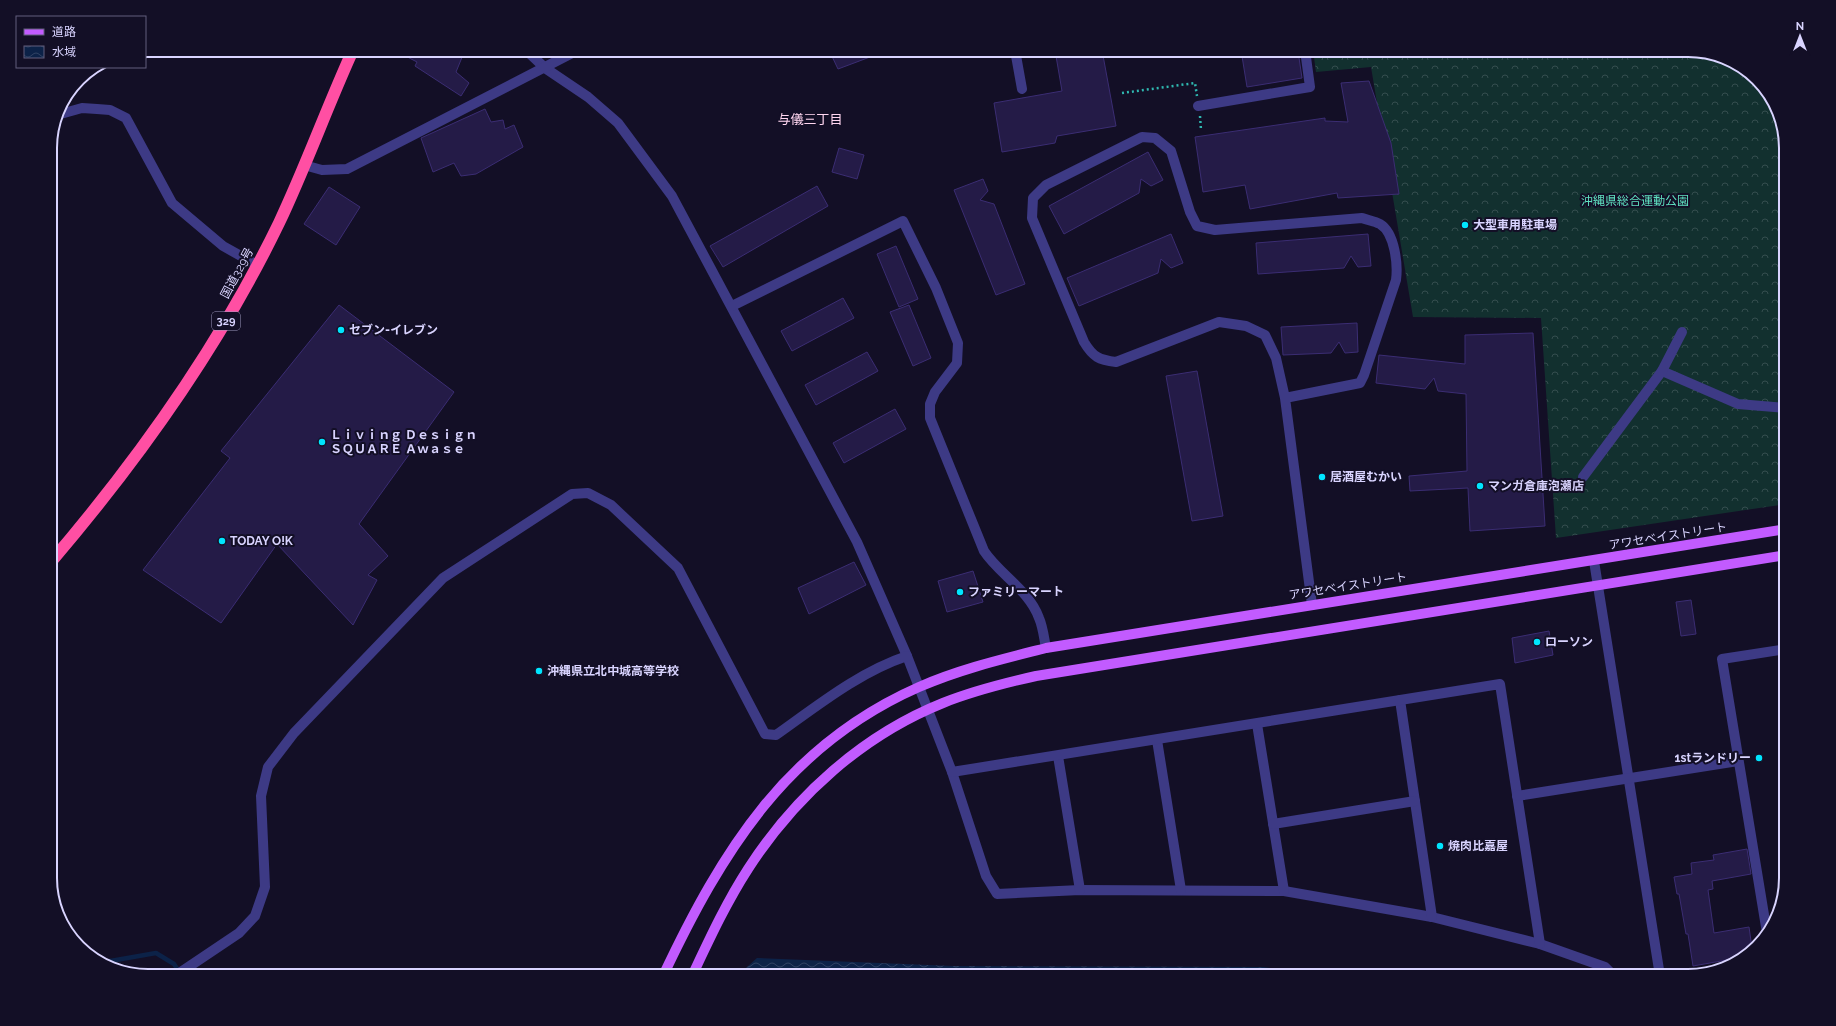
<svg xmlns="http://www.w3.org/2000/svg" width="1836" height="1026" font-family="Raleway,'Noto Sans JP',sans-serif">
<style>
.forest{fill:url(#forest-crowns)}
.water{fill:url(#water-waves)}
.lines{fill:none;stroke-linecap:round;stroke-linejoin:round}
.stream{stroke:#0c2248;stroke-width:4.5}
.building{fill:#241b47;stroke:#3b2d73}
.path{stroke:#2fb8b0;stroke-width:2.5;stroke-dasharray:2 3;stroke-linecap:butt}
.minor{stroke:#3d3a85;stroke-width:10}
.major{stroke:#c25bff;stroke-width:10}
.highway{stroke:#ff4fa3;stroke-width:12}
.poi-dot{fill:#00e5ff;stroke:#130f26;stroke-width:1.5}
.labels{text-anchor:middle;stroke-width:4;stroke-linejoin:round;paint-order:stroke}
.shield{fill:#130f26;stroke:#9e99be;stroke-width:1}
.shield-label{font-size:11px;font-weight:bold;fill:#d9d4ff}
.park-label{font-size:12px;fill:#5fe0c0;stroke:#130f26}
.poi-label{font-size:12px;font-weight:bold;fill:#d9d4ff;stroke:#130f26;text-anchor:start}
.street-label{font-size:12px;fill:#d9d4ff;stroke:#130f26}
.neighbourhood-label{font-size:13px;fill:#ffd6f0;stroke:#130f26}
.rim{fill:none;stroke:#d9d4ff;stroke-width:2}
</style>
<defs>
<pattern id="forest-crowns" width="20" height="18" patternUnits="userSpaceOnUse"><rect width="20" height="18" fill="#12302f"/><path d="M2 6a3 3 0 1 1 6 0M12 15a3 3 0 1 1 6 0" fill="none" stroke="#344d4e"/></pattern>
<pattern id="water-waves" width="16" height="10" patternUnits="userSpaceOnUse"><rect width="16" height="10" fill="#0c2248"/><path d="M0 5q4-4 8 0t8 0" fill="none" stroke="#2f4163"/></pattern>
</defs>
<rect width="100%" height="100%" fill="#130f26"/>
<!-- forest -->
<path class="forest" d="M1313,50H1688L1737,63L1770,94L1786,142V504L1556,538L1541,318L1413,317L1371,67L1316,72Z"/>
<!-- water -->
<path class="water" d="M757,958L953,966L1263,967L1323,976H737Z"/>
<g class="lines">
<!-- stream -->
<path class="stream" d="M99,963L156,953L174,964L180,973"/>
</g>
<!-- building -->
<g class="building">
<path d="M394,50H465L456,72L469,83L461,96L415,66L417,62Z"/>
<path d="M829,50H886V51L838,69Z"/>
<path d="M1087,50H1102L1116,126L1057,136L1055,143L1002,152L994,103L1062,91L1056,56Z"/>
<path d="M1241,50H1285L1286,53L1298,51L1302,78L1247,87Z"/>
<path d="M1369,81L1391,143L1399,194L1338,198L1337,193L1250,209L1245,185L1203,192L1195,137L1325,118V121L1348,122L1341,83Z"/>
<path d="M485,109L491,122L503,120L505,129L514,125L523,147L476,174L461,176L454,163L433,172L421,138Z"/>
<path d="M839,148L864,155L857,179L832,172Z"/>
<path d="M1148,152L1163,180L1151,186L1141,179L1139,193L1064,234L1049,206Z"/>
<path d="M983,179L988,191L980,200L994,204L1025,284L996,295L954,190Z"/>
<path d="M817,186L828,206L723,267L710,246Z"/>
<path d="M329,187L360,207L336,245L304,224Z"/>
<path d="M1171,234L1183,263L1171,268L1161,259L1158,273L1079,306L1067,278Z"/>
<path d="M1368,234L1371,266L1358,267L1351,256L1344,268L1258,274L1256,243Z"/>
<path d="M896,246L918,299L899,307L877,254Z"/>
<path d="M843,298L854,318L792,351L781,331Z"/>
<path d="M339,305L454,392L359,524L388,556L368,575L377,580L353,625L277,544L221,623L143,570L230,458L221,451Z"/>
<path d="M909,305L931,358L913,366L890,312Z"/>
<path d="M1357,323L1358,352L1345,353L1339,342L1331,353L1283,355L1281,327Z"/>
<path d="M1533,333L1545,526L1470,531L1468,488L1410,491L1409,476L1467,471L1466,394L1438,391L1434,378L1425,389L1376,383L1379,355L1465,364V335Z"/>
<path d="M867,352L878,371L816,405L805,385Z"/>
<path d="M1197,371L1223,516L1192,521L1166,376Z"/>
<path d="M895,409L906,429L844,463L833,443Z"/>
<path d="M854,562L866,585L809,614L798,588Z"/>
<path d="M973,571L983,602L947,612L938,581Z"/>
<path d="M1691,600L1696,634L1681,636L1676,602Z"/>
<path d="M1549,631L1553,655L1515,663L1512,638Z"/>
<path d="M1747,849L1751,874L1712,881L1713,889L1708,890L1714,933L1749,927L1752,948L1737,963L1728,965L1727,960L1693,966L1688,934H1686L1679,894H1677L1674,877L1692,874L1691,863L1714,860L1713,855Z"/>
</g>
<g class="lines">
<!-- path -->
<g class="path">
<path d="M1122,93L1195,83L1197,96"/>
<path d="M1200,116L1201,130"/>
</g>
<!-- minor -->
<g class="minor">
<path d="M526,50L545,68L588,97L618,123L672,196L857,542L907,656L952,772L986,876L997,894L1080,890L1284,891L1432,917L1540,944L1605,967L1614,976"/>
<path d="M1015,50L1022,89"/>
<path d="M1198,106L1310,87L1305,50"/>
<path d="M57,115L82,108L97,109L110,110L126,118L172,203L223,246L257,265"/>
<path d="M304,165L322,170L347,169L578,50"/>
<path d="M732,306L903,221L936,288L958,343L957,363L935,392L930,404V418L984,551C999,574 1029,590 1039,618C1043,627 1044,638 1046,648"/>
<path d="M1662,371L1738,404L1786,408"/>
<path d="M1285,398L1360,383L1364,375L1396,280C1398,265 1395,233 1380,224C1375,221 1367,220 1362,218L1215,230L1197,226L1190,212L1171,151L1155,138L1142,137L1046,185L1033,198L1032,218L1084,342C1093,357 1099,360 1116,362L1219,322L1246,326L1265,335L1276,358L1285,398L1312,605"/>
<path d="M1583,477L1662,371L1682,332"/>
<path d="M1594,561L1660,976"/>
<path d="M1400,700L1432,917"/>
<path d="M1257,724L1284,891"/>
<path d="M1157,740L1181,890"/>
<path d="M1058,756L1080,890"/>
<path d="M952,772L1500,684L1540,944"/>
<path d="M1517,796L1738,761"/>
<path d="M1273,824L1415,801"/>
<path d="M1767,933L1722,659L1786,649"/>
<path d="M175,976L239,933L255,916L265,887L261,796L268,767L294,733L443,578L572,494L588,493L611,505L678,568L765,734L776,735C817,706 859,672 907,656"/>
</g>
<!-- major -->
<g class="major">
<path d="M663,976C722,851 787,745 919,687C960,669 1003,659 1046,648L1786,529"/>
<path d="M692,976C709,940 726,903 748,869C795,796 863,735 943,703C973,691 1005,683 1036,676L1786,555"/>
</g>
<!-- highway -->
<path class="highway" d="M50,563C139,459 219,347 279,223C306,166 327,107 353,50"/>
</g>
<!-- markers -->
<g class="poi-dot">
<circle cx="1465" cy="225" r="4"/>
<circle cx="341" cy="330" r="4"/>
<circle cx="322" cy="442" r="4"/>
<circle cx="1322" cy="477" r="4"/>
<circle cx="1480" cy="486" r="4"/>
<circle cx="222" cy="541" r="4"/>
<circle cx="960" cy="592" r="4"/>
<circle cx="1537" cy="642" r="4"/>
<circle cx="539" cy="671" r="4"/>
<circle cx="1759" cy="758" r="4"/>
<circle cx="1440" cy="846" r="4"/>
</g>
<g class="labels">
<!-- shield labels -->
<rect class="shield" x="212" y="312" width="28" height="18" rx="3"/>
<g class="shield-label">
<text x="226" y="325">329</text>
</g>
<!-- park labels -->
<g class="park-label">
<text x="1635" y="205">沖縄県総合運動公園</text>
</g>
<!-- poi labels -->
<g class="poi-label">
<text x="1473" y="229">大型車用駐車場</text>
<text x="349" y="334">セブン-イレブン</text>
<text x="330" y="439">Ｌｉｖｉｎｇ Ｄｅｓｉｇｎ<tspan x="330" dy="14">ＳＱＵＡＲＥ Ａｗａｓｅ</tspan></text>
<text x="1330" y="481">居酒屋むかい</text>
<text x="1488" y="490">マンガ倉庫泡瀬店</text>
<text x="230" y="545">TODAY O!K</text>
<text x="968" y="596">ファミリーマート</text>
<text x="1545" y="646">ローソン</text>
<text x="547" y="675">沖縄県立北中城高等学校</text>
<text x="1751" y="762" text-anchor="end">1stランドリー</text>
<text x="1448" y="850">焼肉比嘉屋</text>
</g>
<!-- street labels -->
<g class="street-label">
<text transform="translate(237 273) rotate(-62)" y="4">国道329号</text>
<text transform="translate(1668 536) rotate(-9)" y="4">アワセベイストリート</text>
<text transform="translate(1348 586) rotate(-9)" y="4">アワセベイストリート</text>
</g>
<!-- neighbourhood labels -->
<g class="neighbourhood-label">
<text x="810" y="124">与儀三丁目</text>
</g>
</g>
<!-- crop -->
<path d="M0 0H1836V1026H0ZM148 57H1688A91 91 0 0 1 1779 148V878A91 91 0 0 1 1688 969H148A91 91 0 0 1 57 878V148A91 91 0 0 1 148 57Z" fill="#130f26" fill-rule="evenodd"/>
<path class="rim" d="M148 57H1688A91 91 0 0 1 1779 148V878A91 91 0 0 1 1688 969H148A91 91 0 0 1 57 878V148A91 91 0 0 1 148 57Z"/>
<!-- legend -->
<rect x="16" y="16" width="130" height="52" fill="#130f26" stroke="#625e7d"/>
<rect x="24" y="29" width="20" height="6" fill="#c25bff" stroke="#625e7d"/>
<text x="52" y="36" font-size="12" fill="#d9d4ff">道路</text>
<rect x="24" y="46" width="20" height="12" fill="url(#water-waves)" stroke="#625e7d"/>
<text x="52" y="56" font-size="12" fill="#d9d4ff">水域</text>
<!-- north arrow -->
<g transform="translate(1800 36)" stroke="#130f26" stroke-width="3" paint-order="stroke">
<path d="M0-3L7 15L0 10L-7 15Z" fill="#d9d4ff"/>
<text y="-6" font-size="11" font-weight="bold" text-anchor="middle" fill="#d9d4ff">N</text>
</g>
</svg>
